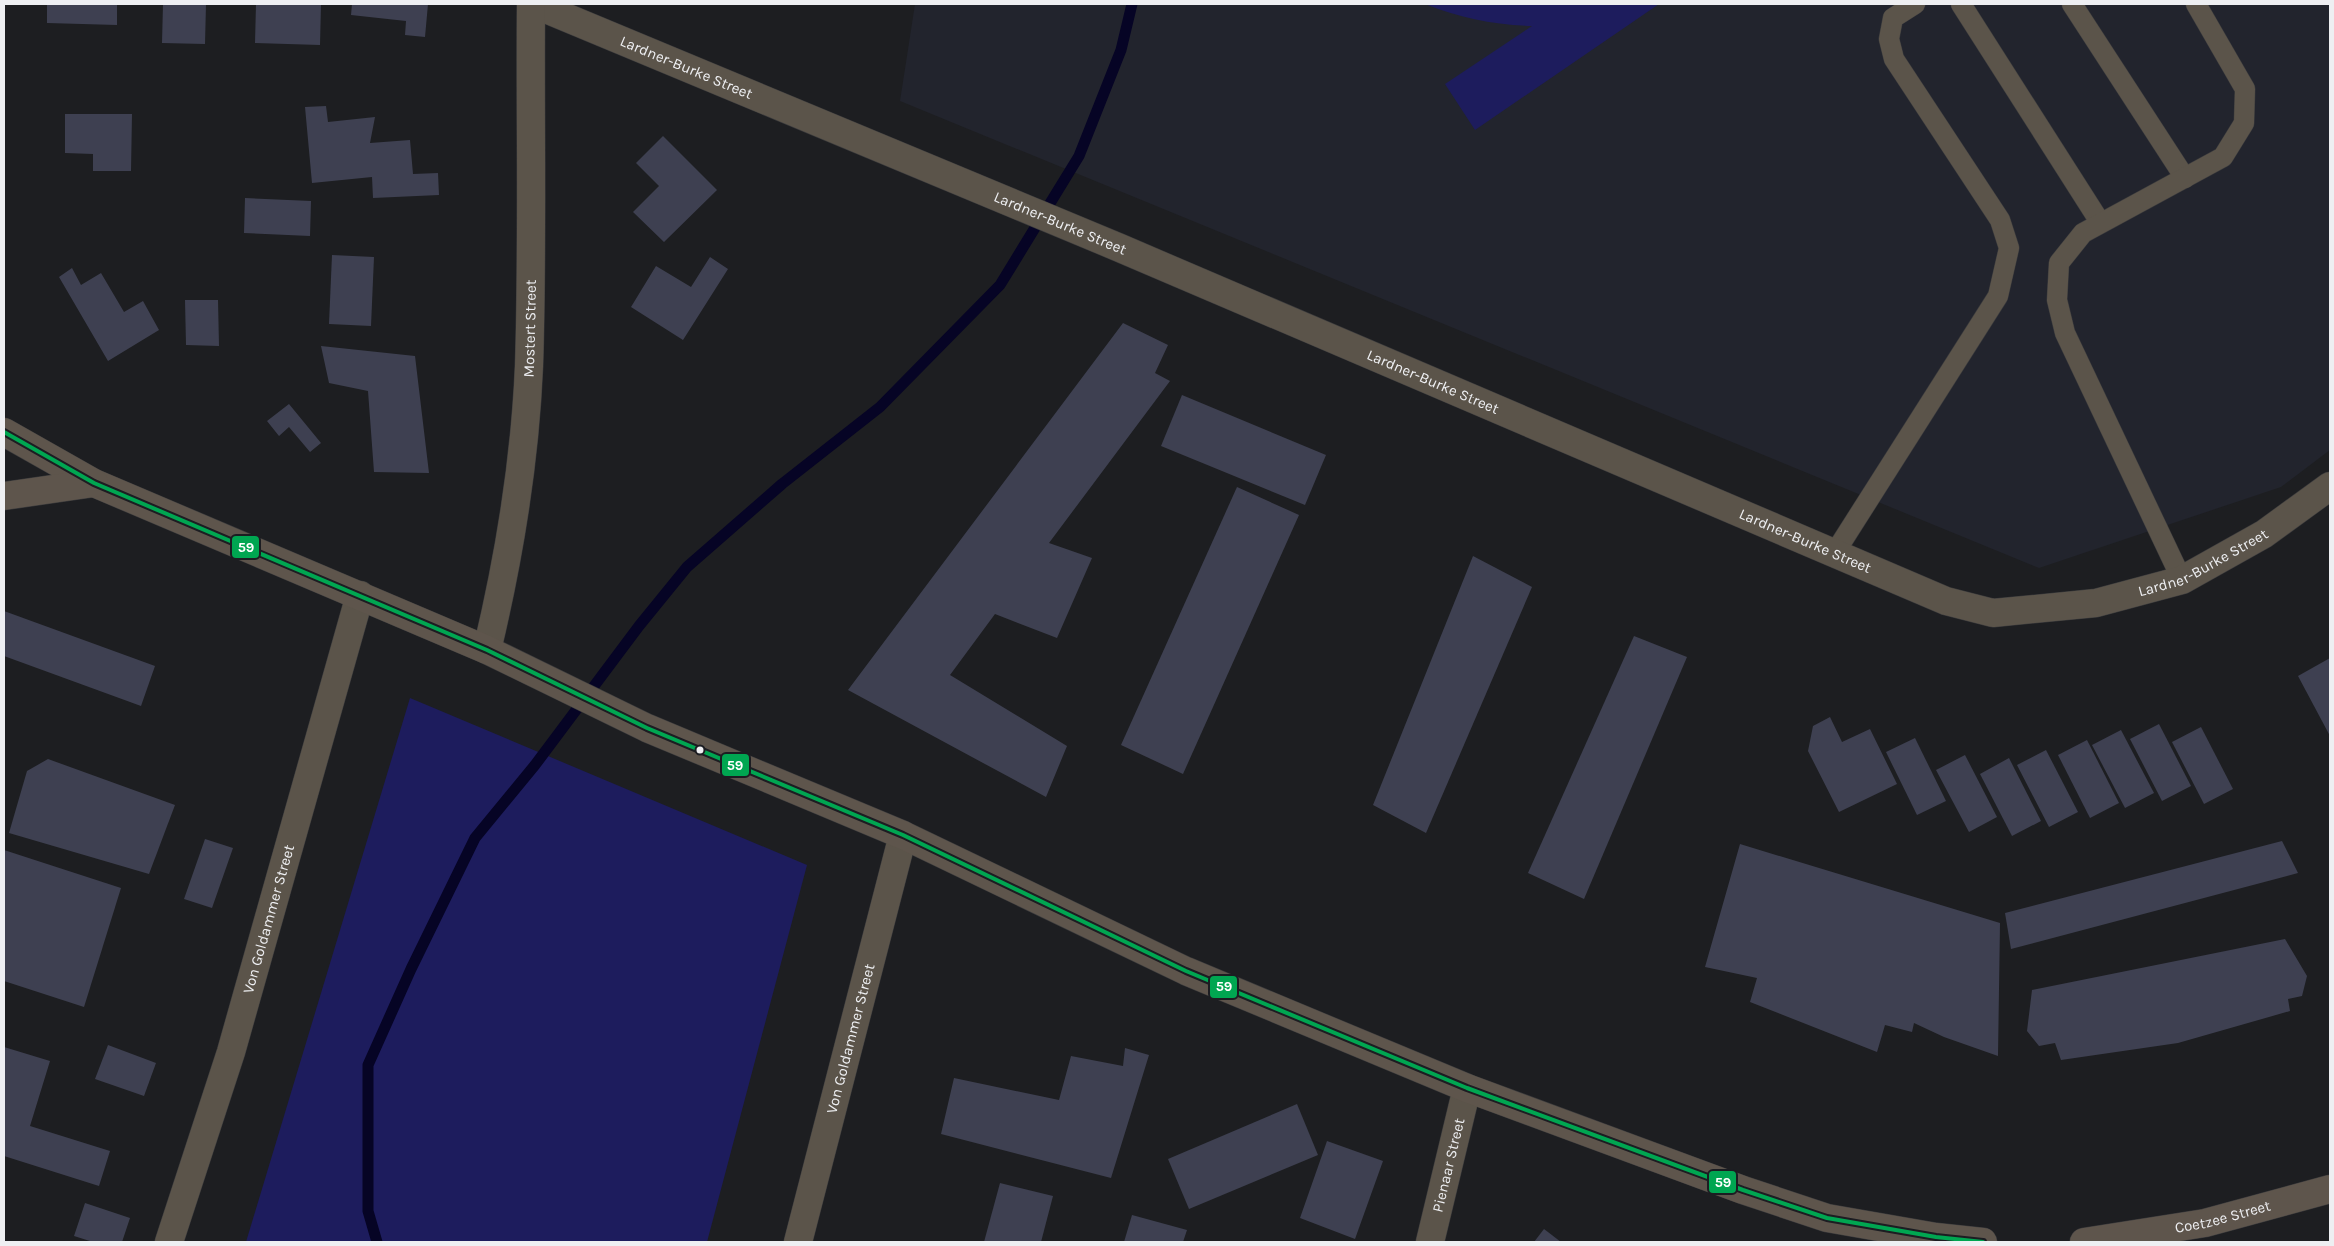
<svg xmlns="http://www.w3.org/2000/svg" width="2334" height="1246" font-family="Karla,sans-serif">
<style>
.built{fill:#22242d}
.green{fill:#1d1c5d}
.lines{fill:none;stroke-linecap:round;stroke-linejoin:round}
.stream{stroke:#060425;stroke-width:11}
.building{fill:#3e4051}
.lane-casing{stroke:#3b3b3d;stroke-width:21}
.street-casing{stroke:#3b3b3d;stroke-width:29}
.secondary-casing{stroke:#3b3b3d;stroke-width:29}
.lane{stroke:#5b544a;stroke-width:20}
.street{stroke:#5b544a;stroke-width:28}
.secondary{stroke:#5e554c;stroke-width:28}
.bus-1-casing{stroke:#1c1d22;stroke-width:8}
.bus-1{stroke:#00a651;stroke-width:4}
.bus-dot{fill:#eeeff2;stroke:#1c1d22;stroke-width:2}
.labels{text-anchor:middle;stroke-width:5;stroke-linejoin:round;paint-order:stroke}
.street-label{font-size:15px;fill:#eeeff2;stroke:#1c1d22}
.line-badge{stroke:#1c1d22;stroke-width:2}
.badge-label{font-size:14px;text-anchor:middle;font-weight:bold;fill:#fff}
</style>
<rect width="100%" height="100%" fill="#1d1e21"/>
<!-- built -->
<path class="built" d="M915,4H2330V450L2281,487L2039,568L900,101Z"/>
<!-- green -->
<g class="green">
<path d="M1425,4H1659L1475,130L1445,84L1532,26C1494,25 1460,18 1425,4Z"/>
<path d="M410,698L807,865L707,1242H246Z"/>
</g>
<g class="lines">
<!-- stream -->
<path class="stream" d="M377,1242L368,1211V1065L411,969L475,838L535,765L639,626L687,567L782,484L880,407L1000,285L1079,156L1121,50L1132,4"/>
</g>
<!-- building -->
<g class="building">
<path d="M47,4H117V25L47,23Z"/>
<path d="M163,4H206L205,44L162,43Z"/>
<path d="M256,4H321L320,45L255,43Z"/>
<path d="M352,4H428L425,37L405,35L406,21L351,15Z"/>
<path d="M326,106L328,122L375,117L370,143L410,140L413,174L438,173L439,195L373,198L372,177L312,183L305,107Z"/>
<path d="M65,114H132L131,171H93V154L65,153Z"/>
<path d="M663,136L717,190L664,242L633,212L659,186L636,163Z"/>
<path d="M245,198L311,201L310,236L244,233Z"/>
<path d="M332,255L374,257L371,326L329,324Z"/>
<path d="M710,257L728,269L683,340L631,307L656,266L691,287Z"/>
<path d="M72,268L81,285L101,273L124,312L143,301L159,330L108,361L59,277Z"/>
<path d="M185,300H218L219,346L186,345Z"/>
<path d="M1123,323L1168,345L1155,373L1170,381L1049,543L1092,558L1057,638L995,614L950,675L1067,746L1046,797L848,690Z"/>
<path d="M321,346L415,356L429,473L374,472L368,391L329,383Z"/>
<path d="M1182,395L1326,455L1305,505L1161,446Z"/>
<path d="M289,404L321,443L310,452L289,427L279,436L267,421Z"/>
<path d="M1237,487L1299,515L1183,774L1121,745Z"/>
<path d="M1473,556L1532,587L1426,833L1373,805Z"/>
<path d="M4,611L155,666L141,706L4,656Z"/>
<path d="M1634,636L1687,657L1584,899L1528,873Z"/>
<path d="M2330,658V736L2298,676Z"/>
<path d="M1830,717L1842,742L1870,729L1897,784L1839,812L1808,751L1813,726Z"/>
<path d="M2159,724L2191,786L2162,801L2130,739Z"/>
<path d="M2201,727L2233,789L2204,804L2172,742Z"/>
<path d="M2121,730L2154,793L2125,808L2092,745Z"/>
<path d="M1915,738L1946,801L1917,815L1886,752Z"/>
<path d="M2087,740L2119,803L2090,818L2058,755Z"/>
<path d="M2046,750L2078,812L2049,827L2017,765Z"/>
<path d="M1965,755L1997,817L1969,832L1936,770Z"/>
<path d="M2009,758L2041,821L2012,836L1980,774Z"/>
<path d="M48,759L175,805L149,874L9,833L27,771Z"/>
<path d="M205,839L233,848L212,908L184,899Z"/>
<path d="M2282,841L2298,873L2011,949L2005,913Z"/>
<path d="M1740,844L2000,923L1998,1056L1944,1037L1914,1023L1912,1032L1885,1025L1877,1052L1750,1002L1757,978L1705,967Z"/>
<path d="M4,850L121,888L84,1007L4,981Z"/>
<path d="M2285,939L2307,976L2302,996L2288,999L2290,1011L2178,1043L2061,1060L2055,1043L2039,1046L2027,1031L2032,990Z"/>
<path d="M108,1045L156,1063L144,1096L95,1079Z"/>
<path d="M4,1047L50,1061L30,1126L110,1151L99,1186L4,1156Z"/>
<path d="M1125,1048L1149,1055L1111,1178L941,1134L954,1078L1059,1100L1071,1056L1123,1066Z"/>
<path d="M1297,1104L1318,1155L1189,1209L1168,1159Z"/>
<path d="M1327,1141L1383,1161L1355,1239L1300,1218Z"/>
<path d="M1000,1183L1053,1196L1041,1242H984Z"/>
<path d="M85,1203L130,1218L122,1242H93L74,1236Z"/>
<path d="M1132,1215L1187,1230L1183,1242H1124Z"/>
<path d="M1544,1229L1561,1242H1534Z"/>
</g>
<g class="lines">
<defs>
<g id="lane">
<path d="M1961,4L2100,222"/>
<path d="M2072,4L2185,178"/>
<path d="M1834,554L1998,296L2009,248L2000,220L1894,59L1889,39L1893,18L1915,4"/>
<path d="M2182,580L2065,333L2057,300L2059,263L2083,233L2223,157L2244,123L2245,89L2196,4"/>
</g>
<g id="street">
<path id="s1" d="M534,4L1120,248L1946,601L1993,613L2096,603L2182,580L2264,534L2330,486"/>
<path id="s2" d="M487,650C509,558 525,461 529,366C533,246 530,124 531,4"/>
<path id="s3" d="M169,1242L231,1052L360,595"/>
<path id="s4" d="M798,1242L903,835"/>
<path id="s5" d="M1430,1242L1467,1088"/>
</g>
<g id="secondary">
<path d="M4,432L94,483L487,650L647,728L903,835L1186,971L1467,1088L1743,1190L1827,1218L1936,1237L1983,1242"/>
<path d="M4,496L94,483"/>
<path id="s6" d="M2084,1242L2205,1223L2330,1189"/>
</g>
</defs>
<!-- lane casing -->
<use href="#lane" class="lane-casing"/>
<!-- street casing -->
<use href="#street" class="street-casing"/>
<!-- secondary casing -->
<use href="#secondary" class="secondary-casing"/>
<!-- lane -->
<use href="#lane" class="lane"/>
<!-- street -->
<use href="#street" class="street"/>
<!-- secondary -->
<use href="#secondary" class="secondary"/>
<defs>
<path id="bus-1" d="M4,432L94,483L487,650L647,728L903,835L1186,971L1467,1088L1743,1190L1827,1218L1936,1237L1983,1242"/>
</defs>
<!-- bus-1 casing -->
<use href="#bus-1" class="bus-1-casing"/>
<!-- bus-1 -->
<use href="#bus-1" class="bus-1"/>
</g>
<!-- markers -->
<circle class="bus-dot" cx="700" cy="750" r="4.5"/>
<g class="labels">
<!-- street labels -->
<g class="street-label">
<text dy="5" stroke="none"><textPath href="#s1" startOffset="165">Lardner-Burke Street</textPath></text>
<text dy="5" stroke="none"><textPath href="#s1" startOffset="570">Lardner-Burke Street</textPath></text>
<text dy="5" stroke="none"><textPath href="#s2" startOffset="325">Mostert Street</textPath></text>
<text dy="5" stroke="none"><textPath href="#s1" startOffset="975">Lardner-Burke Street</textPath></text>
<text dy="5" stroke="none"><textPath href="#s1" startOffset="1380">Lardner-Burke Street</textPath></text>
<text dy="5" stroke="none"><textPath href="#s1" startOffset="1800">Lardner-Burke Street</textPath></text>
<text dy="5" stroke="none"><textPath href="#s3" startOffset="338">Von Goldammer Street</textPath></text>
<text dy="5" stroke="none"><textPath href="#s4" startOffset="210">Von Goldammer Street</textPath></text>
<text dy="5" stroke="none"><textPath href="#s5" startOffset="79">Pienaar Street</textPath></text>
<text dy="5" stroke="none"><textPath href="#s6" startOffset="141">Coetzee Street</textPath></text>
</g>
</g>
<g class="line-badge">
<rect x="231" y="535" width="29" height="24" rx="5" fill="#00a651"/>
<rect x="721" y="753" width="29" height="24" rx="5" fill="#00a651"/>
<rect x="1209" y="975" width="29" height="24" rx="5" fill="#00a651"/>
<rect x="1708" y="1170" width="29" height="24" rx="5" fill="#00a651"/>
</g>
<g class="badge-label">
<text x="246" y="552">59</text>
<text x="735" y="770">59</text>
<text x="1224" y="991">59</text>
<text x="1723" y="1187">59</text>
</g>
<!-- border -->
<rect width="2334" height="1246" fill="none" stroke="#eeeff2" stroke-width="10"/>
</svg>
